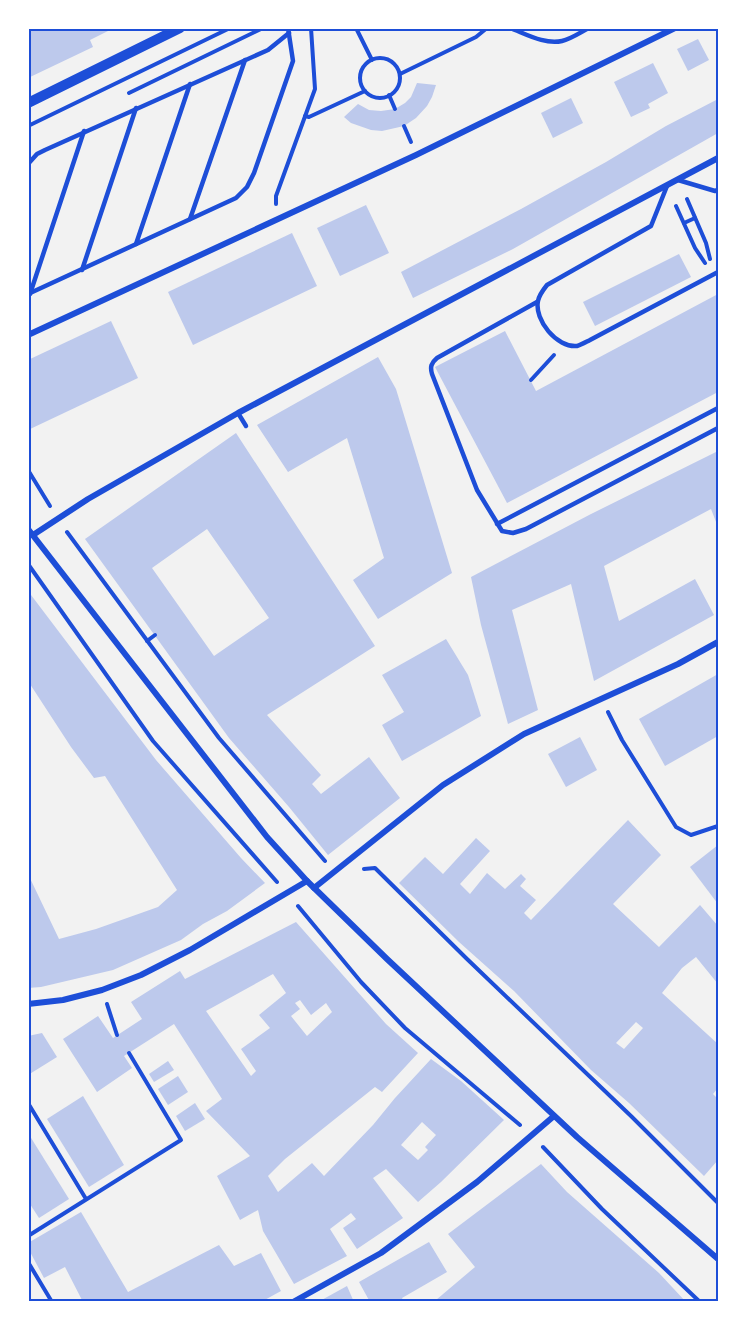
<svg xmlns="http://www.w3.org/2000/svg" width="747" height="1330" font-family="'Source Sans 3',sans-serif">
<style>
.building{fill:#bdc9ec;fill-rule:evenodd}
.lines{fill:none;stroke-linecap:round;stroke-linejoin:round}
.path{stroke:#1d4ed8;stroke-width:4}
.service{stroke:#1d4ed8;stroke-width:4.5}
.minor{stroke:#1d4ed8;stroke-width:6}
.tertiary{stroke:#1d4ed8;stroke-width:10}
.neatline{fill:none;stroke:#1d4ed8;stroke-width:2}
</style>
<rect width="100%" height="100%" fill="#f2f2f2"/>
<!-- building -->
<g class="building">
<path d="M28,28H114L90,40L93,47L28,78Z"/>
<path d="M698,39L709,60L688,71L677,49Z"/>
<path d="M653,63L668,93L648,104L650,108L631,117L614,82Z"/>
<path d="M417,83L436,85L432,97L427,106L416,118L404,126L382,131L371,130L351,123L344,117L358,104L369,110L381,111L395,109L405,103L411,97Z"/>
<path d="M571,98L583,123L553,138L541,113Z"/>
<path d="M718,99V133L513,249L413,298L401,272L521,209L606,162L666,126Z"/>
<path d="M366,205L389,253L340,276L317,228Z"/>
<path d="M292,233L317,286L193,345L168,292Z"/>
<path d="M679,254L691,277L595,326L583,302Z"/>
<path d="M718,294V392L507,503L435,367L505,331L536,391Z"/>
<path d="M111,321L138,378L28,430V360Z"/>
<path d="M378,357L396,389L452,573L378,619L353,580L384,558L347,438L288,472L257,425Z"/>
<path d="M236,433L375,646L267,715L321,775L312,784L321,794L369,757L400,798L328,855L289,807L229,738L85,539ZM207,529L269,618L214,656L152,568Z"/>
<path d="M718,451V527L711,509L604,566L619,621L695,579L714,615L594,681L571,584L512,610L538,710L508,724L481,625L471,577L591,514Z"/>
<path d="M28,591L156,760L241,858L265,883L227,911L203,924L181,940L113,970L41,987L28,988V874L59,939L96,929L158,907L177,890L105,776L94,778L71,747L28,681Z"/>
<path d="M446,639L468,675L481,716L402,761L382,725L404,712L382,675Z"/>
<path d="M718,674V736L665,766L639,719Z"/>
<path d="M580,737L597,770L566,787L548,754Z"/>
<path d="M628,820L661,855L613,904L659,947L700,905L718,926V984L696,957L682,968L662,993L718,1044V1088L713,1094L718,1099V1160L704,1176L629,1103L591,1070L514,991L459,942L399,883L425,857L443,874L476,838L490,851L460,884L470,894L487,873L505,889L521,874L526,879L520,886L536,900L524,913L531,920ZM636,1022L643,1028L624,1049L616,1043Z"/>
<path d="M718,845V904L690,867Z"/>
<path d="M296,922L386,1024L418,1053L382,1092L375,1087L285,1159L268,1176L278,1192L312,1163L324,1176L373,1125L395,1098L431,1059L461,1081L504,1120L441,1182L418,1202L386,1169L373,1178L403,1218L357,1249L343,1228L356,1219L351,1213L330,1229L347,1256L294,1284L263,1231L258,1210L240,1220L217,1176L250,1156L206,1111L222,1099L174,1024L124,1056L132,1068L97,1092L63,1039L98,1016L113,1038L142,1019L131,1002L180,971L185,979ZM273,974L286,993L259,1015L270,1028L241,1049L256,1071L251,1076L206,1011ZM300,1000L311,1015L326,1003L332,1012L307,1036L291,1016L300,1009L295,1003ZM422,1122L436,1135L425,1147L428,1150L418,1160L401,1145Z"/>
<path d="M42,1033L57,1057L28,1075V1036Z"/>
<path d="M168,1061L174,1070L154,1082L149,1074Z"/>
<path d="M178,1076L188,1092L168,1105L158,1089Z"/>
<path d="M83,1096L124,1165L89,1187L47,1119Z"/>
<path d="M195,1103L205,1119L185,1131L176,1116Z"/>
<path d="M28,1133L69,1199L39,1218L28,1201Z"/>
<path d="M541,1164L567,1192L659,1273L686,1302H437L436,1300L475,1267L448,1234Z"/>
<path d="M81,1212L128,1292L219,1245L234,1266L261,1253L281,1291L261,1302H83L65,1267L44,1278L28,1248V1243Z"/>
<path d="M429,1242L447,1272L402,1298L404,1302H370L359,1282Z"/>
<path d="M347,1286L354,1302H318Z"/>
</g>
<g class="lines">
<!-- path -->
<g class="path">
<path d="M356,28L372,60"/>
<circle cx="380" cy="78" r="20"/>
<path d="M400,74L476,37L487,28"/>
<path d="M129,93L263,28"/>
<path d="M389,95L395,109"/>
<path d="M305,116L309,117L365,91"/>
<path d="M28,126L230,28"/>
<path d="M404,126L411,142"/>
<path d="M687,199L706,243L710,259"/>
<path d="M276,204V196L315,89L311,28"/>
<path d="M676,206L695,248L705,263"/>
<path d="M684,223L695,218"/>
<path d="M531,380L554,355"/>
<path d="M28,470L50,506"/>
<path d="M67,532L219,738L325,861"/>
<path d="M28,564L153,741L277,882"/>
<path d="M147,641L155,635"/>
<path d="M608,712L622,740L676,827L691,835L718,826"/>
<path d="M364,869L375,868L466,958L632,1117L718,1203"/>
<path d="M298,906L361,982L405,1028L520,1125"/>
<path d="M107,1004L117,1035"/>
<path d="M28,1103L86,1199"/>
<path d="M543,1147L602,1209L700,1302"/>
<path d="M28,1236L181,1140L129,1053"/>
<path d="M28,1262L52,1302"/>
</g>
<!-- service -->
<g class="service">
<path d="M510,28C526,34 545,45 562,41C571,39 581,32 589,28"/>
<path d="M28,164L37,154L45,150L268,50L289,33"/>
<path d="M678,180L715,191L718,190"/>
<path d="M667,186L651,226L547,285C543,290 539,295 538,301C534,320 557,348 577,346C581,345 586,342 590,340L718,272"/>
<path d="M190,219L245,60"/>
<path d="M136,244L190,84"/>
<path d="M82,270L136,108"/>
<path d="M28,294L236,198L247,187L254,173L293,61L288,28"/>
<path d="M30,294L84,131"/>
<path d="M537,302L437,358C431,363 430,367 432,374L477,490L502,531L513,533L526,529L718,428"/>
<path d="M238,413L246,426"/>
<path d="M497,524L718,408"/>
</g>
<!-- minor -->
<g class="minor">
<path d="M28,335L416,155L675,28"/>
<path d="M28,529L267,837L307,881L387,959L577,1137L718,1259"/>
<path d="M33,535L88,499L238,413L718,158"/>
<path d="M314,888L443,785L524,734L678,664L718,642"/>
<path d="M28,1004L63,1000L102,990L141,975L190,950L307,881"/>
<path d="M293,1302L381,1253L477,1182L554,1116"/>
</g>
<!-- tertiary -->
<path class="tertiary" d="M28,103L180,28"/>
</g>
<!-- border -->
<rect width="747" height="1330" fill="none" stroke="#ffffff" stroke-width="60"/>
<rect x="30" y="30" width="687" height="1270" class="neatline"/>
</svg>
